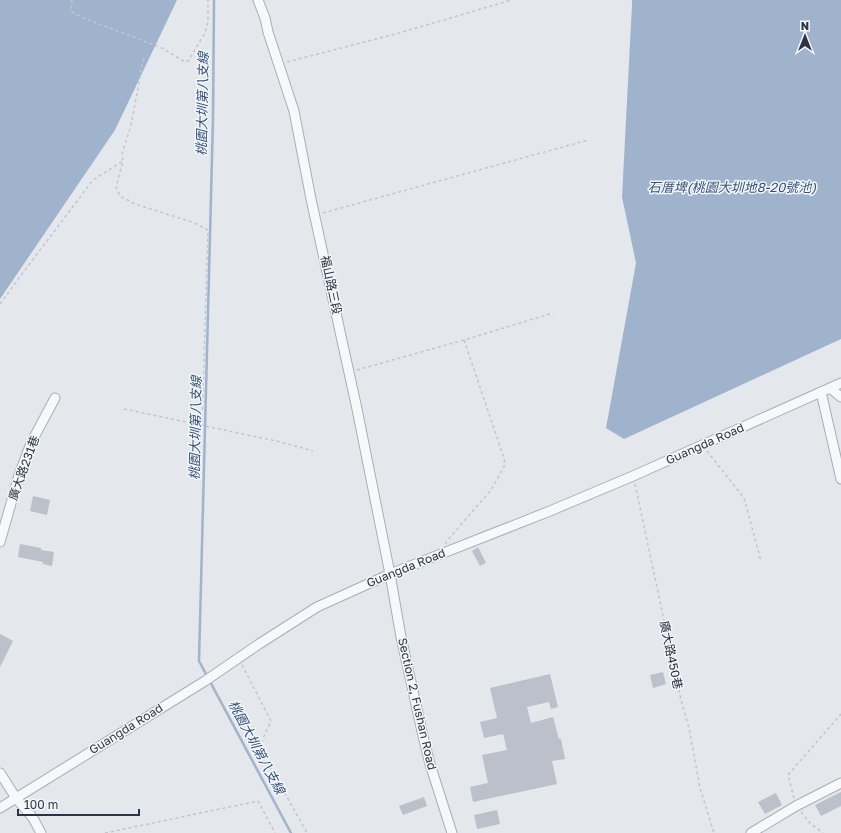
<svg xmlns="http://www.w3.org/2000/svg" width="841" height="833" font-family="'Golos Text','Noto Sans TC',sans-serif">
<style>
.water{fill:#9fb4cc}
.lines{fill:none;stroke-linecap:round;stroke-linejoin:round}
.stream{stroke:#9fb4cc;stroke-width:2.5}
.building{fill:#bbc0ca}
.minor-casing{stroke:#a9aeb7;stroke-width:11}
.path{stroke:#c2c5cb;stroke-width:1.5;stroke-dasharray:3 3;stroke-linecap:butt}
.minor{stroke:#f7f8fa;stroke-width:9}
.labels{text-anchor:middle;stroke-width:3;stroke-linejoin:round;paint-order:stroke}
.street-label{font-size:12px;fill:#2b3445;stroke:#f4f6f9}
.water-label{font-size:13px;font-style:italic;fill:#34527a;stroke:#f4f6f9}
</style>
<rect width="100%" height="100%" fill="#e4e7ec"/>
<!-- water -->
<g class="water">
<path d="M0,0H177L115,130L0,299Z"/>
<path d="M632,0H841V339L624,439L606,428L636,263L622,197L632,5Z"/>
</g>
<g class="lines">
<!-- stream -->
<path class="stream" d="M214,0L213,119L199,661L291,833"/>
</g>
<!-- building -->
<g class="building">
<path d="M33,496L50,500L47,515L30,511Z"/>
<path d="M20,544L41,548V550L54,552L52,566L43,564V562L18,557Z"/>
<path d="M478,547L486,563L480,566L472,551Z"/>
<path d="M0,634L13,641L0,667Z"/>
<path d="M663,672L666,684L653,688L650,675Z"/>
<path d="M550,674L558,707L551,709L549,702L527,707L531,723L553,717L559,739H561L565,759L552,761L557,784L473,802L470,787L488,783L482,755L507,750L503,734L484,738L480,722L497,718L490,688Z"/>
<path d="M841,792V806L821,816L815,805Z"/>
<path d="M776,793L782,805L765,814L758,802Z"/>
<path d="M424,797L427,806L403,815L399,806Z"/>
<path d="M497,810L500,824L477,829L474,815Z"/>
</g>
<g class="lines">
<defs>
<g id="minor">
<path d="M258,0L265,18L268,32L294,111L311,199L357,409L390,574L401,637L423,736L430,764L452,833"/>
<path d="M830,388L841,397"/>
<path d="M821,392L841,479"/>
<path d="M0,542L19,475L31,443L55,398"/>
<path d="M0,773L16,798L33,818L41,833"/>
<path d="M0,808L205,681L259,644L317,607L390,574L550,511L633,476L841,383"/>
<path d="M751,833L796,806L841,783"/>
</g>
</defs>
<!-- minor casing -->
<use href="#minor" class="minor-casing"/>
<!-- path -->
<g class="path">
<path d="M72,0L71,6V11L81,17L162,48L185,62L188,61L205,33L208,21V0"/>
<path d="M144,58L141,68L140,78L131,125L122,154L123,161L116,187L120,196L135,204L192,222L208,230L202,425"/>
<path d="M287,62L399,33L512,0"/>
<path d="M323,213L588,140"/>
<path d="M0,304L25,270L93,180L123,161"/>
<path d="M357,370L464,340L553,313"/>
<path d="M124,409L281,442L313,451"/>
<path d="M707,451L744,498L761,561"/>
<path d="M635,484L681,700L689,728L700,788L714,833"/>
<path d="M446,544V542L491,490L505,465L504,458L464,340"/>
<path d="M242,665L271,721L259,747L307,833"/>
<path d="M794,798L788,775L841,714"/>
<path d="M801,812L810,823L823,833"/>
<path d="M105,833L258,801L275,833"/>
</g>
<!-- minor -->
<use href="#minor" class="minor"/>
</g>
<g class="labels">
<!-- street labels -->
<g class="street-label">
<text transform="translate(331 285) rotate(78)" y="4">福山路三段</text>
<text transform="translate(705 444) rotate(-24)" y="4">Guangda Road</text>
<text transform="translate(24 468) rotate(-70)" y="4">廣大路231巷</text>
<text transform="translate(406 568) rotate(-22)" y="4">Guangda Road</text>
<text transform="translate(671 655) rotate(78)" y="4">廣大路450巷</text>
<text transform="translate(417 704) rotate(77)" y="4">Section 2, Fushan Road</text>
<text transform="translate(126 729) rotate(-32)" y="4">Guangda Road</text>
</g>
<!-- water labels -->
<g class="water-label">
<text transform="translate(202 104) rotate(-89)" y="5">桃園大圳第八支線</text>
<text x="732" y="192">石厝埤(桃園大圳地8-20號池)</text>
<text transform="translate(195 428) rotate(-89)" y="5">桃園大圳第八支線</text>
<text transform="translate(257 747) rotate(62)" y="5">桃園大圳第八支線</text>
</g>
</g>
<!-- north arrow -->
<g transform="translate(805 36)" stroke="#f4f6f9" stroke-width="3" paint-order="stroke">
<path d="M0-3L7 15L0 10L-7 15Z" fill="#2b3445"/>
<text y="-6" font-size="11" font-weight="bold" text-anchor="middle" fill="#2b3445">N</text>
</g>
<!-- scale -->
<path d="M18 809v6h121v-6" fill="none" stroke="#2b3445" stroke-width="2"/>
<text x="24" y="809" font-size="12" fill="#2b3445" stroke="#f4f6f9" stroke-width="3" paint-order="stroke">100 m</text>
</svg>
